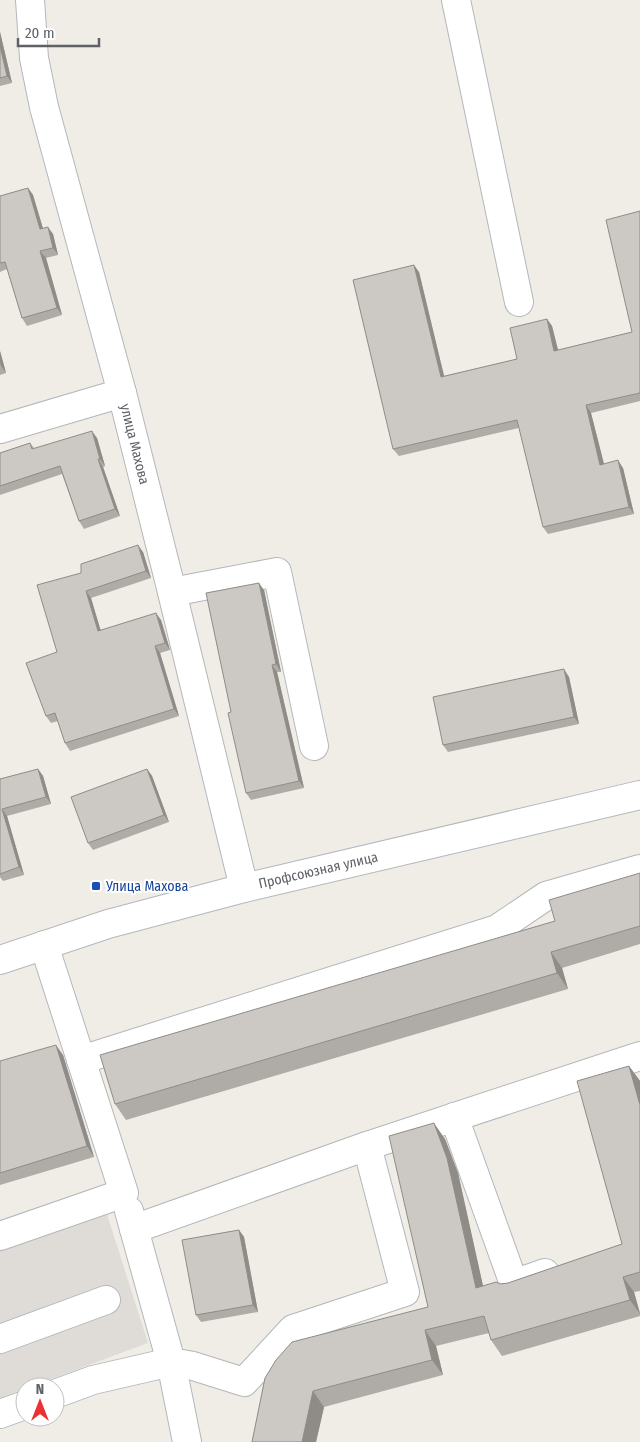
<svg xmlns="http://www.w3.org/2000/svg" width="640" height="1442" font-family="'Fira Sans Condensed',sans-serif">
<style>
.industrial{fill:#dfdcd8}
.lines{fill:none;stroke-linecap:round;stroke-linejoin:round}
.minor-casing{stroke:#b3b7bb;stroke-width:30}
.minor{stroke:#fff;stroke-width:28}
.wall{fill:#afaca8}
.shaded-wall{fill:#8f8c88}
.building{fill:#ccc8c3;stroke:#8f8c88}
.transit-dot{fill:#1a4fb4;stroke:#fff;stroke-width:2}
.labels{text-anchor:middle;stroke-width:4;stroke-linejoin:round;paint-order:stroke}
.street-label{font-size:14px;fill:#5e6267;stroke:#fff}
.transit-label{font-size:14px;fill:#164399;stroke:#fff;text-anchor:start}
</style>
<rect width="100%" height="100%" fill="#f0ede6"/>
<!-- industrial -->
<path class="industrial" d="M106,1211L148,1343L0,1398V1247Z"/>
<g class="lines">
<defs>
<g id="minor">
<path d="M30,0L34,58L44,107L122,393L170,584L244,888"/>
<path d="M456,0L519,302"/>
<path d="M0,429L122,393"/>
<path d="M172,592L277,572L314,746"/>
<path d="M0,960L108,924L244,888L640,795"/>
<path d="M81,1060L497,929L546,896L640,869"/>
<path d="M454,1117L514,1284L545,1273"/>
<path d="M129,1211L171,1362L187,1442"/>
<path d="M134,1229L367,1146L640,1056"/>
<path d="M0,1236L124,1193L44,945"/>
<path d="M0,1339L106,1300"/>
<path d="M55,1394L93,1380L171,1362L193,1366L244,1382L293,1329L405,1292L367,1146"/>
<path d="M0,1414L25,1405"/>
</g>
</defs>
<!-- minor casing -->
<use href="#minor" class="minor-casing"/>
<!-- minor -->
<use href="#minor" class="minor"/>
</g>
<!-- wall -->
<g class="wall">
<path d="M0,32L12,83L0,86Z"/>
<path d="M28,188L33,195L43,228L53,234L58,255L46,258L62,315L27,326L22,318L7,269L0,272V196Z"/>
<path d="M640,211V401L591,413L604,464L623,468L634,514L548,534L543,527L519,428L399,456L393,449L419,272L444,376L517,359L547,319L552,326L558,350L632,332Z"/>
<path d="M0,351L6,373L0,375Z"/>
<path d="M97,438L105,466L103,467L120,516L84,529L79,521L62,474L0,495V453L30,443L34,448Z"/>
<path d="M143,552L151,578L91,598L100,630L161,620L170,650L160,653L179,716L70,751L65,743L58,721L51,723L46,716L57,652L81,573Z"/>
<path d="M264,590L281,672H277L304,788L251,800L246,793Z"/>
<path d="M569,677L579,724L448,752L443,745Z"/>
<path d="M38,769L43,776L51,804L7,816L24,875L3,881L0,877V779Z"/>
<path d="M147,769L152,776L169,822L93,850L88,843Z"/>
<path d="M640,873V944L562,968L568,989L126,1120L115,1104L555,921Z"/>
<path d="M63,1055L94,1157L0,1185V1061Z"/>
<path d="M629,1066L640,1081V1291L634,1292L640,1313V1316L502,1356L491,1340L489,1333L436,1346L443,1375L324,1407L316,1442H252L265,1378L428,1307L445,1139L458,1173L483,1286L508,1283L622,1244Z"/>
<path d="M239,1230L244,1237L258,1312L201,1322L196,1315Z"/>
</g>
<!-- shaded-wall -->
<g class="shaded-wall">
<path d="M0,32L12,83L7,76L0,46Z"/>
<path d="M28,188L33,195L45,236L40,229Z"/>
<path d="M48,227L53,234L58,255L53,248Z"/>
<path d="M40,251L46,258L62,315L57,308Z"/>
<path d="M414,265L419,272L446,384L441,377Z"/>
<path d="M547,319L552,326L560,358L554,351Z"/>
<path d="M0,351L6,373L1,366L0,362Z"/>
<path d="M586,405L591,413L606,472L600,465Z"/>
<path d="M92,431L97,438L105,466L100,459Z"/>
<path d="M98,459L103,467L120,516L115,509Z"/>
<path d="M618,460L623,468L634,514L629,507Z"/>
<path d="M138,545L143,552L151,578L146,571Z"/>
<path d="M259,583L264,590L281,672L276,664Z"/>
<path d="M86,591L91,598L103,638L98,631Z"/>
<path d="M156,613L161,620L170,650L165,643Z"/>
<path d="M155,646L160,653L179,716L174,709Z"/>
<path d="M272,665L277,672L304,788L299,781Z"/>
<path d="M564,669L569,677L579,724L574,717Z"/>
<path d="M38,769L43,776L51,804L46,797Z"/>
<path d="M147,769L152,776L169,822L164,815Z"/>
<path d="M2,809L7,816L24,875L19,867Z"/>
<path d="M551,952L562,968L568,989L557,973Z"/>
<path d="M56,1045L63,1055L94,1157L87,1146Z"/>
<path d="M629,1066L640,1081V1105Z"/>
<path d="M434,1123L445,1139L458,1173L487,1304L476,1288Z"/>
<path d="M239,1230L244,1237L258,1312L253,1305Z"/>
<path d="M623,1277L634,1292L640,1314L630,1300Z"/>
<path d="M425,1330L436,1346L443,1375L432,1360Z"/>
<path d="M313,1391L324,1407L316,1442H302Z"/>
</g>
<!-- building -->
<g class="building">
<path d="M0,46L7,76L0,78Z"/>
<path d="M28,188L40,229L48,227L53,248L40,251L57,308L22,318L5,262L0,263V196Z"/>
<path d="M640,211V393L586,405L600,465L618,460L629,507L543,527L517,420L393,449L353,280L414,265L441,377L517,359L510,328L547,319L554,351L632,332L606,220Z"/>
<path d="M92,431L100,459H98L115,509L79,521L60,466L0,486V453L30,443L32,449Z"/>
<path d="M138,545L146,571L86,591L98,631L156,613L165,643L155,646L174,709L65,743L55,713L46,716L26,663L57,652L37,585L81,573V564Z"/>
<path d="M259,583L276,664L272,665L299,781L246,793L228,713L231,712L206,593Z"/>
<path d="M564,669L574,717L443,745L433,697Z"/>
<path d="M38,769L46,797L2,809L19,867L0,874V779Z"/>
<path d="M147,769L164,815L88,843L71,797Z"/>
<path d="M640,873V926L551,952L557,973L115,1104L100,1055L555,921L549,900Z"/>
<path d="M56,1045L87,1146L0,1173V1061Z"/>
<path d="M629,1066L640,1105V1272L623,1277L630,1300L491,1340L484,1316L425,1330L432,1360L313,1391L302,1442H252L265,1378L276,1360L292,1342L428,1307L389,1136L434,1123L447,1158L476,1288L496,1282L501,1284L508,1283L622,1244L577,1081Z"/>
<path d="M239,1230L253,1305L196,1315L182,1240Z"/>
</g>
<!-- markers -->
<rect class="transit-dot" x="91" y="881" width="10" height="10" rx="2.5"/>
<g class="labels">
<!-- street labels -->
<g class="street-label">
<text transform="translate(135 444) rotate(76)" y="5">улица Махова</text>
<text transform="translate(318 870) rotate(-13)" y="5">Профсоюзная улица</text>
</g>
<!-- transit labels -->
<g class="transit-label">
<text x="106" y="891">Улица Махова</text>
</g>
</g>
<!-- north arrow -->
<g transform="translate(40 1402)"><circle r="24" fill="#ffffff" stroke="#bfc0c2"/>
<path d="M0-4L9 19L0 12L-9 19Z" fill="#eb3132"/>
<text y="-8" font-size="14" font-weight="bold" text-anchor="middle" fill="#5e6267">N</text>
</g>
<!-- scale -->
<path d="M18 38v8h81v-8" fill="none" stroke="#5e6267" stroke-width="2.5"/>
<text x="25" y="38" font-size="15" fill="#5e6267" stroke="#ffffff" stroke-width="4" paint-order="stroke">20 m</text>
</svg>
